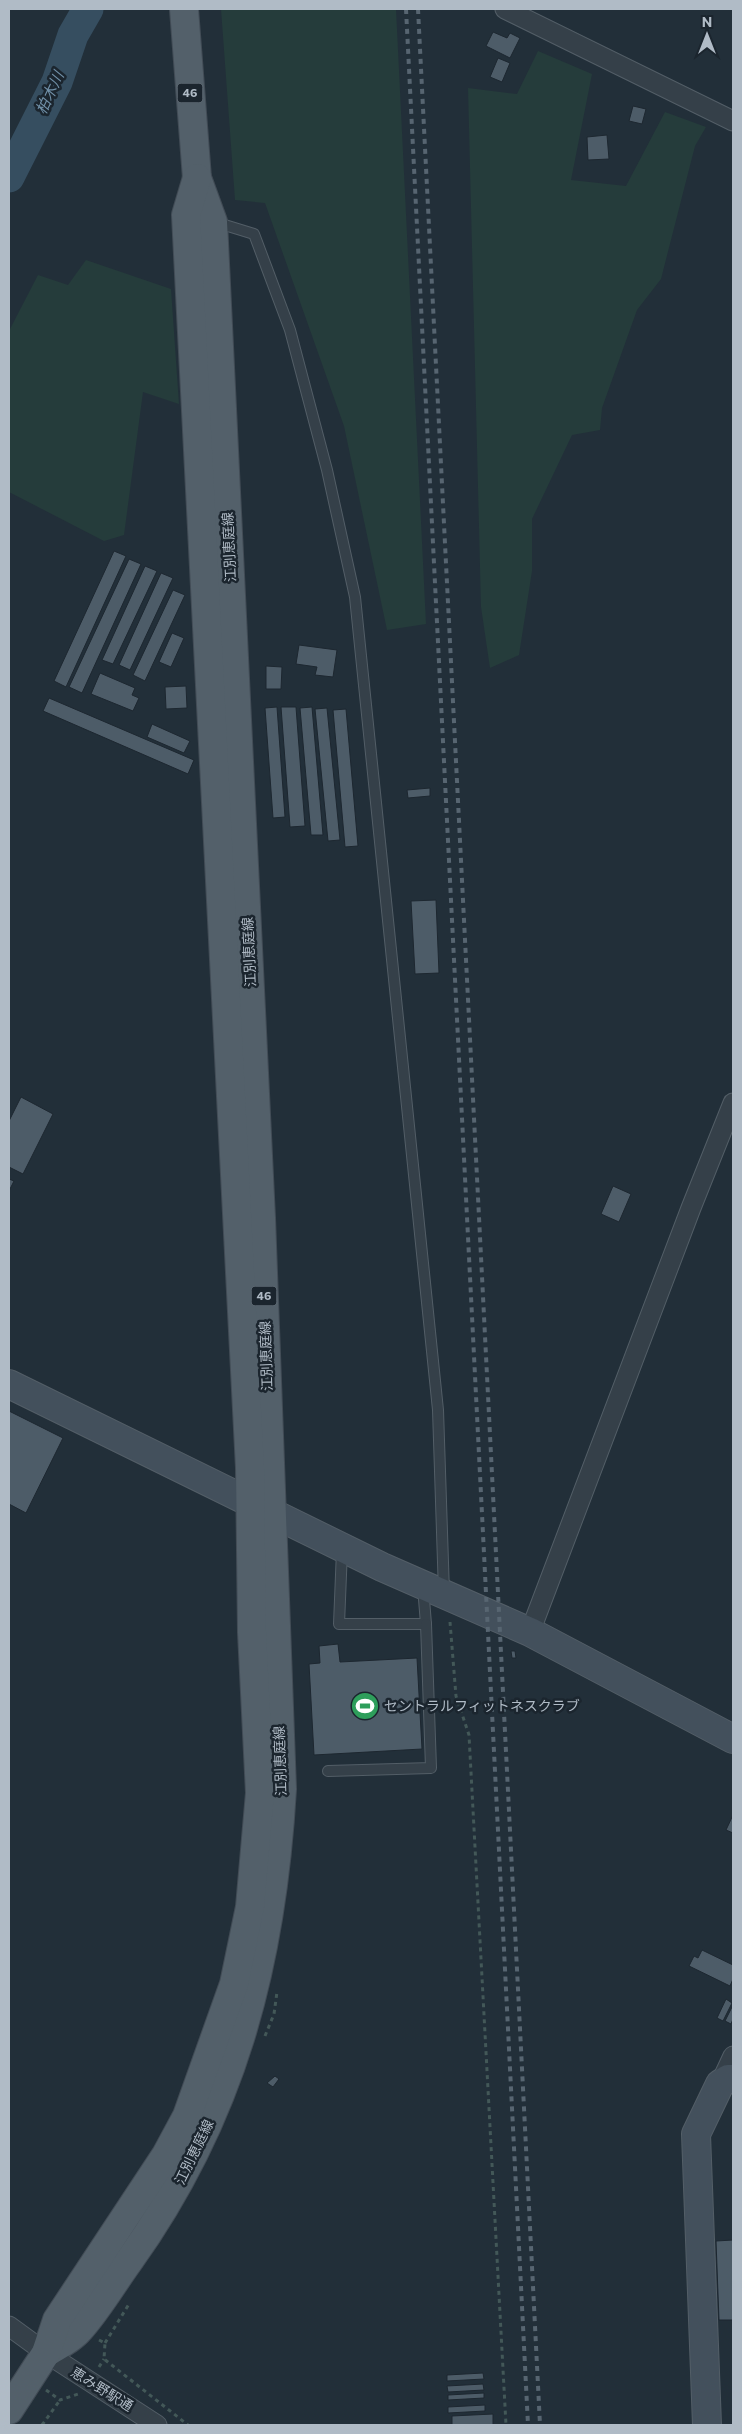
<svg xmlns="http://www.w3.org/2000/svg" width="742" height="2434" font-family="Commissioner,'Noto Sans JP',sans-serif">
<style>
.green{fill:#253c3b}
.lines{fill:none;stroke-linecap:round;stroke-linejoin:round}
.river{stroke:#364e60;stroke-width:31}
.building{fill:#4d5c68;stroke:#1d2730}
.lane-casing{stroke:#535e67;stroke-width:12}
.street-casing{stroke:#535e67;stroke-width:21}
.secondary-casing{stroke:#535e67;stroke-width:30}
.primary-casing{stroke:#424c56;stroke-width:30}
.path{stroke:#435858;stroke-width:3;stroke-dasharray:4 4;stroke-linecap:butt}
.lane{stroke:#354049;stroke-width:10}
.street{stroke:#354049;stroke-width:19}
.secondary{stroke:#43505c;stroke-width:28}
.primary{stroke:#53606a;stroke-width:28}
.rail{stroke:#576571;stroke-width:4;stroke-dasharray:5 5;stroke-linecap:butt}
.labels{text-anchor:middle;stroke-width:5;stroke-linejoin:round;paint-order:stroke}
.shield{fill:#1b252e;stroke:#838e98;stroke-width:1}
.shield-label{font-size:12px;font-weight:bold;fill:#b0bbc6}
.street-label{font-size:14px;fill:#b0bbc6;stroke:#1b252e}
.poi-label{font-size:14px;fill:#b0bbc6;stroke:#1b252e;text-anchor:start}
.water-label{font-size:15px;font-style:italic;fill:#7191a9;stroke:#1b252e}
</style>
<rect width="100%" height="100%" fill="#222f39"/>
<!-- green -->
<g class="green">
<path d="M221,9H396L426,624L387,630L344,426L265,203L235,200Z"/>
<path d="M538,51L592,74L571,180L626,186L665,112L706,127L695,146L661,279L637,310L602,408L600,430L572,435L532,519V571L519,655L490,668L481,607L468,88L517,94Z"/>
<path d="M86,260L171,289L179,404L143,392L124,535L104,541L9,492V331L38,275L68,285Z"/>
</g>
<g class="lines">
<!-- river -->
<path class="river" d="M9,177L57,82L73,35L88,9"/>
</g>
<!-- building -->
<g class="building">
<path d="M493,32L507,38L510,33L520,38L510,58L486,46Z"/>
<path d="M498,58L510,63L502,82L490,77Z"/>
<path d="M633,106L646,109L642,124L629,121Z"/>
<path d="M607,135L609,159L588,160L587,137Z"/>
<path d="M114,551L126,556L66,687L54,681Z"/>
<path d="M129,559L141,564L82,693L69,687Z"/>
<path d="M145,566L157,571L113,664L102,660Z"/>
<path d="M161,573L173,578L130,670L119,665Z"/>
<path d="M173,590L185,595L145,681L133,675Z"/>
<path d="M172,633L184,638L171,667L159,662Z"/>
<path d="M299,645L337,650L333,677L315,675L317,667L296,664Z"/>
<path d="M266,666L282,667L281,689H266Z"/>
<path d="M100,673L135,688L132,695L139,698L133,711L91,694Z"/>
<path d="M186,686L187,708L166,709L165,687Z"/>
<path d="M49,698L194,760L188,774L43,711Z"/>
<path d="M277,707L285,817L273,818L265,708Z"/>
<path d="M281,707H296L305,826L290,827Z"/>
<path d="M312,707L323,835H311L300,708Z"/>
<path d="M327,708L340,840L328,841L315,709Z"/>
<path d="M346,709L358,846L345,847L333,710Z"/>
<path d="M152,724L190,741L184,753L147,737Z"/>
<path d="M430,788V796L408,798L407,790Z"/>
<path d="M436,900L439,973L415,974L411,901Z"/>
<path d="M21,1097L53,1114L23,1174L9,1167V1121Z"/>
<path d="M9,1179L14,1181L9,1191Z"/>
<path d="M613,1186L631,1194L619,1222L601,1214Z"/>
<path d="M9,1411L63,1438L26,1513L9,1504Z"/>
<path d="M338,1644L340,1662L417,1658L422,1749L314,1755L309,1664L320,1663L319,1646Z"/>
<path d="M511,1651H515L516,1658H512Z"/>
<path d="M733,1815V1833L726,1830Z"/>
<path d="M702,1950L733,1965V1979L730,1986L689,1966L694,1956L698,1958Z"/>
<path d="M726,1999L732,2003L723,2021L717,2018Z"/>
<path d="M733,2005V2019L731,2024L725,2021Z"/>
<path d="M275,2076L279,2079L273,2087L267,2083Z"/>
<path d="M733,2240V2320H719L716,2241Z"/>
<path d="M483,2373L484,2379L447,2381V2375Z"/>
<path d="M483,2384L484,2390L448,2392L447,2386Z"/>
<path d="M484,2393V2398L448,2400V2395Z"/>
<path d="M485,2405V2411L448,2413V2407Z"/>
<path d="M493,2414V2425H452V2416Z"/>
</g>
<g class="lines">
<defs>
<g id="lane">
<path d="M215,222L254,234L290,330L327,470L355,597L438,1410L444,1593"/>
<path d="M342,1550L339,1624H426L423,1587"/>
<path d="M328,1771L431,1768L426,1624"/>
</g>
<g id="street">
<path d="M505,9L733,121"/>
<path d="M530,1632L691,1208L733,1103"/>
<path d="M720,2084L733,2056"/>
<path d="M9,2326L46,2353L157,2425"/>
</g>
<g id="secondary">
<path d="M9,1384L382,1567L530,1632L733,1739"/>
<path d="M707,2425L696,2134L720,2084L728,2079H733"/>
</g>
<g id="primary">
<path d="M46,2353C57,2346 72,2339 80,2329C98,2309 113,2283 129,2261C232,2117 272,1965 282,1789L261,1218L213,222L197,178L184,9"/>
<path d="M9,2410L46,2353L57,2320L166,2155L187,2116L234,1984L250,1907L260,1793L252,1632L250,1468L186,215L197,178"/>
</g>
</defs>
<!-- lane casing -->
<use href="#lane" class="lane-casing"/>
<!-- street casing -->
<use href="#street" class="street-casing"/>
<!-- secondary casing -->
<use href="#secondary" class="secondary-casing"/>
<!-- primary casing -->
<use href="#primary" class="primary-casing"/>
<!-- path -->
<g class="path">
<path d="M450,1622L456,1696L469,1735L506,2425"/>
<path d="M265,2036L274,2014L277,1992"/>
<path d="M99,2340L105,2343L104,2359L188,2425"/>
<path d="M105,2343L129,2304"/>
<path d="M99,2367L104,2359"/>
<path d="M46,2390L60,2400L78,2394"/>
<path d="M42,2425L60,2400"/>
</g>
<!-- lane -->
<use href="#lane" class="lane"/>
<!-- street -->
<use href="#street" class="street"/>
<!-- secondary -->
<use href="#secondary" class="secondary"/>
<!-- primary -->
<use href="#primary" class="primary"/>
<!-- rail -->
<g class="rail">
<path d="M406,9L528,2425"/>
<path d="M418,9L540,2425"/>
</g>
</g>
<!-- icons -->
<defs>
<symbol id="stadium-disc" viewBox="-11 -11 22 22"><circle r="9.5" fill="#2e9e5b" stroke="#1b252e"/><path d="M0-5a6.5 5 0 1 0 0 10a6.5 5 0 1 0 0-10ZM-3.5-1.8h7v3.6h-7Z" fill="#fff"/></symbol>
</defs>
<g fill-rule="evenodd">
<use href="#stadium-disc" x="349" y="1690" width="32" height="32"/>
</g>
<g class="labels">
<!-- shield labels -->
<g class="shield">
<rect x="177.5" y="83.5" width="25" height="19" rx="4"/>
<rect x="251.5" y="1286.5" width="25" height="19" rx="4"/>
</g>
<g class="shield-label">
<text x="190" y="97">46</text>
<text x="264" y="1300">46</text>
</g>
<!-- street labels -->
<g class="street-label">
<text transform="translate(229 547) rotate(-93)" y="5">江別恵庭線</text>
<text transform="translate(249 952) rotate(-93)" y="5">江別恵庭線</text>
<text transform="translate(266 1356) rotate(-92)" y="5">江別恵庭線</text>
<text transform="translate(280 1761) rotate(-92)" y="5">江別恵庭線</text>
<text transform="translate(194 2152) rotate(-64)" y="5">江別恵庭線</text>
<text transform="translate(102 2389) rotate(32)" y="5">恵み野駅通</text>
</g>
<!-- poi labels -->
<g class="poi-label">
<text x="384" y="1711">セントラルフィットネスクラブ</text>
</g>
<!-- water labels -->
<g class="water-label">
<text transform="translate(50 93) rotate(-65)" y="5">柏木川</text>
</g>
</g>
<!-- border -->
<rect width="742" height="2434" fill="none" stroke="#b0bbc6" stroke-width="20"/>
<!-- north arrow -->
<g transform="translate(707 35)" stroke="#1b252e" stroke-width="4" paint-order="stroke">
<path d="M0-4L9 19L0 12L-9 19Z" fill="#b0bbc6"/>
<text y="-8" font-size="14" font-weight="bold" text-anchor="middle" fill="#b0bbc6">N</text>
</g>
</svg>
